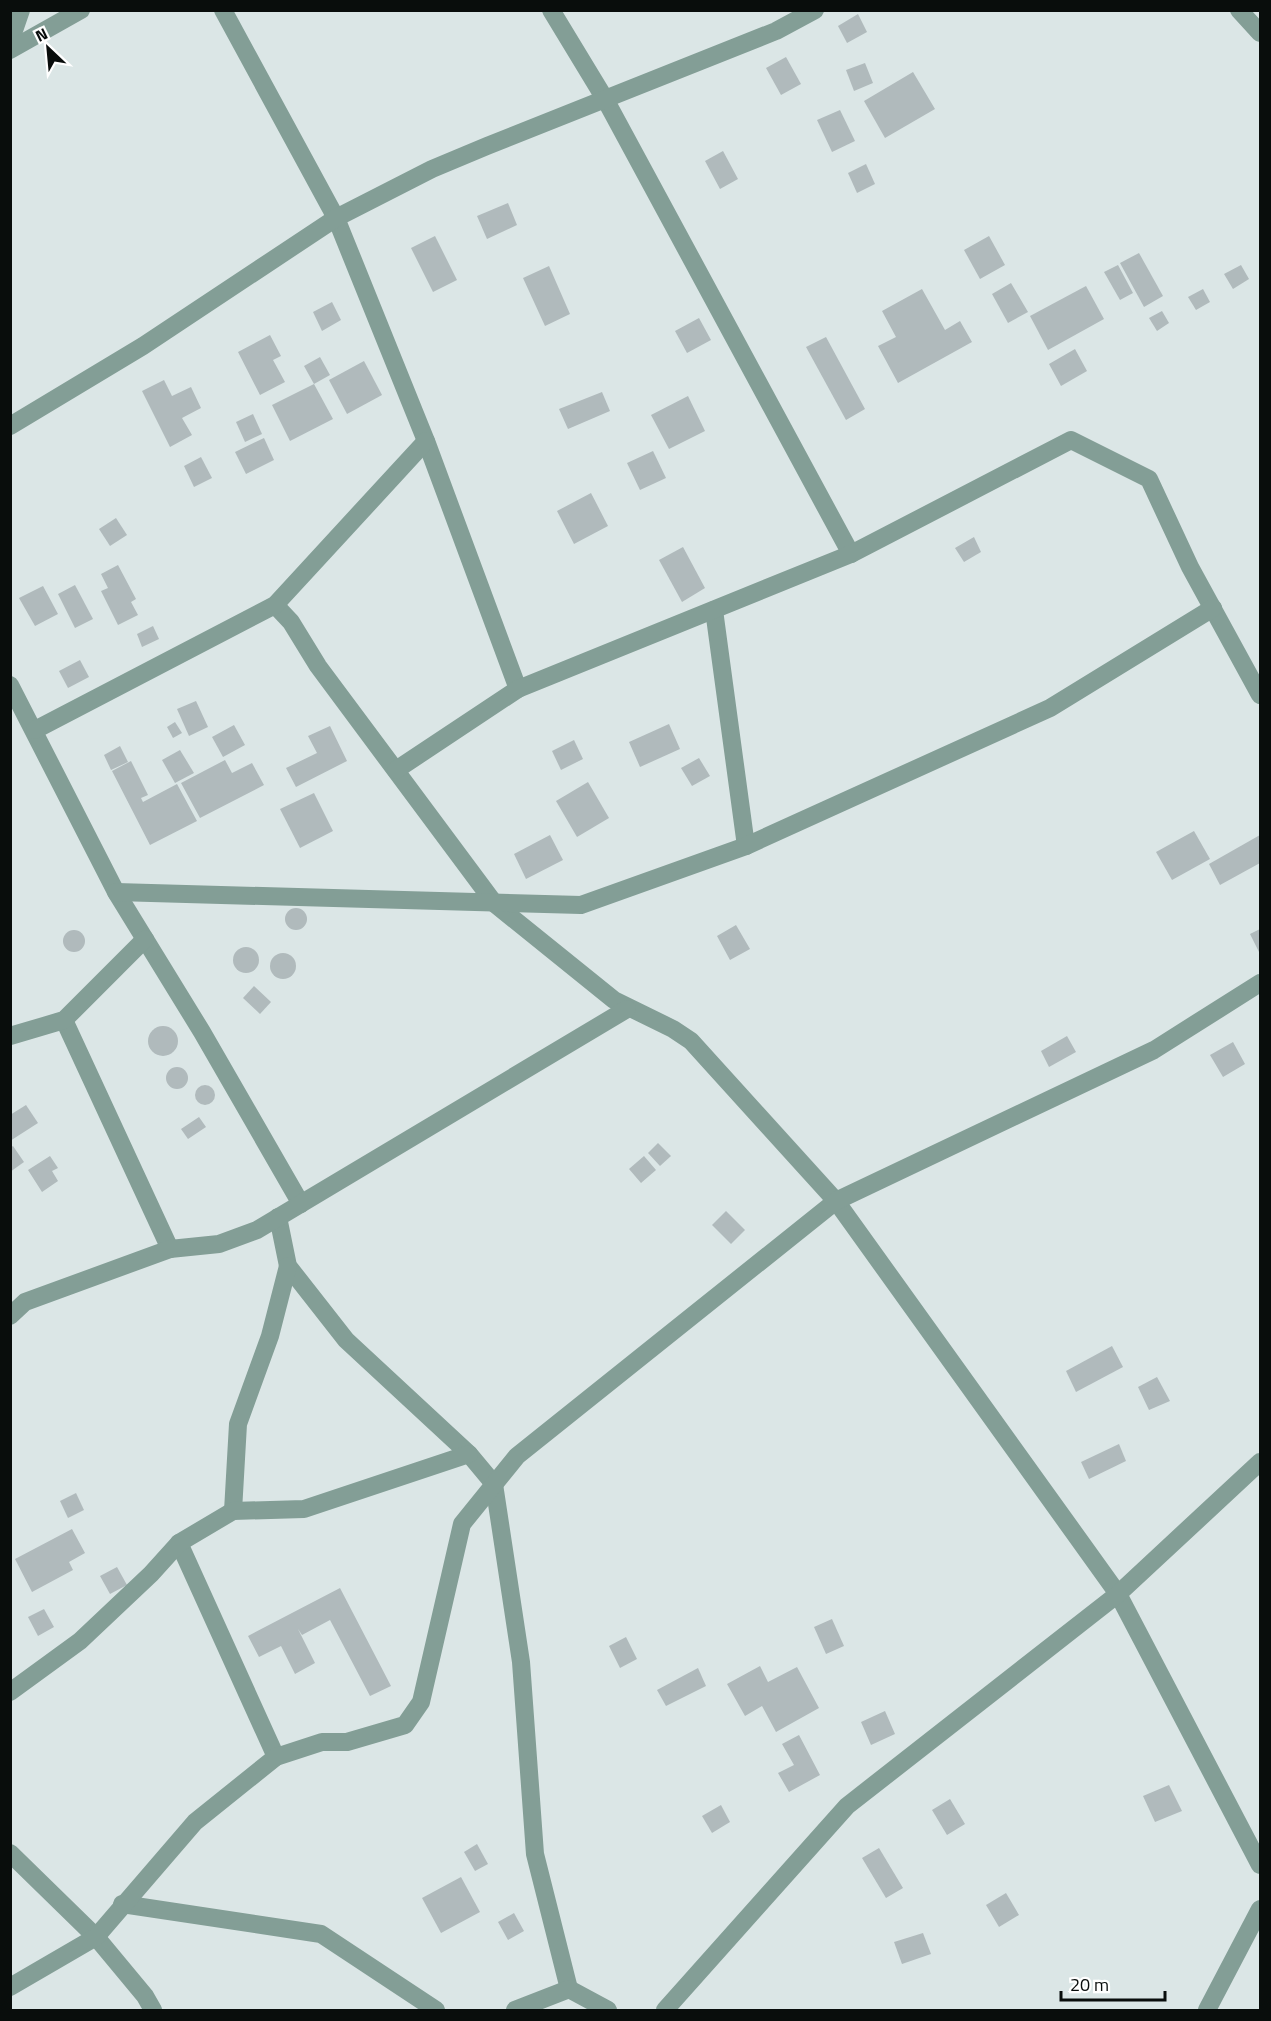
<svg xmlns="http://www.w3.org/2000/svg" width="1271" height="2021" font-family="'Titillium Web',sans-serif">
<style>
.building{fill:#b0babc}
.lines{fill:none;stroke-linecap:round;stroke-linejoin:round}
.street{stroke:#839e96;stroke-width:18}
</style>
<rect width="100%" height="100%" fill="#dbe6e6"/>
<!-- building -->
<g class="building">
<path d="M858,14L867,32L847,43L838,26Z"/>
<path d="M786,57L801,84L781,95L766,68Z"/>
<path d="M865,63L873,83L854,91L846,70Z"/>
<path d="M913,72L935,109L885,138L864,101Z"/>
<path d="M840,110L855,141L832,152L817,120Z"/>
<path d="M723,151L738,179L720,189L705,161Z"/>
<path d="M866,164L875,184L857,193L848,173Z"/>
<path d="M508,203L517,225L487,239L477,216Z"/>
<path d="M435,236L457,280L433,292L411,248Z"/>
<path d="M989,236L1005,265L980,279L964,250Z"/>
<path d="M1139,253L1163,296L1144,307L1120,263Z"/>
<path d="M1118,265L1133,293L1120,300L1104,272Z"/>
<path d="M1241,265L1249,279L1233,289L1224,274Z"/>
<path d="M549,266L570,314L545,326L523,278Z"/>
<path d="M1011,283L1028,312L1008,323L992,294Z"/>
<path d="M1086,286L1104,319L1048,350L1030,316Z"/>
<path d="M922,289L945,330L960,321L972,342L898,383L878,346L896,337L882,311Z"/>
<path d="M1203,289L1210,302L1196,310L1188,297Z"/>
<path d="M332,302L341,320L322,331L313,312Z"/>
<path d="M1162,311L1169,323L1157,331L1149,318Z"/>
<path d="M699,318L711,340L687,353L675,331Z"/>
<path d="M270,335L281,356L273,360L285,382L260,395L238,352Z"/>
<path d="M826,337L865,409L846,420L806,347Z"/>
<path d="M1075,349L1087,371L1061,386L1049,364Z"/>
<path d="M320,357L330,375L314,384L304,366Z"/>
<path d="M364,361L382,395L347,414L329,380Z"/>
<path d="M164,380L172,396L191,387L201,408L182,418L192,435L170,447L142,391Z"/>
<path d="M314,384L333,419L290,441L272,405Z"/>
<path d="M602,392L610,411L568,429L559,409Z"/>
<path d="M688,396L705,431L669,449L651,415Z"/>
<path d="M253,414L262,434L245,442L236,422Z"/>
<path d="M264,438L274,460L246,474L235,452Z"/>
<path d="M653,451L666,478L640,490L627,463Z"/>
<path d="M201,457L212,478L194,487L184,466Z"/>
<path d="M591,493L608,526L574,544L557,511Z"/>
<path d="M116,518L127,535L110,546L99,529Z"/>
<path d="M974,537L981,552L964,562L955,548Z"/>
<path d="M683,547L705,588L682,602L659,560Z"/>
<path d="M118,565L136,599L131,602L138,615L118,625L101,591L108,588L101,574Z"/>
<path d="M75,585L93,619L75,628L58,594Z"/>
<path d="M43,586L58,614L35,626L19,598Z"/>
<path d="M153,626L159,639L142,647L137,634Z"/>
<path d="M80,660L89,677L68,688L59,671Z"/>
<path d="M196,701L208,727L189,736L177,709Z"/>
<path d="M175,722L182,733L173,738L167,727Z"/>
<path d="M669,724L680,749L640,767L629,742Z"/>
<path d="M234,725L245,745L223,757L212,737Z"/>
<path d="M330,726L347,761L296,787L286,768L317,753L308,736Z"/>
<path d="M574,740L583,759L561,770L552,751Z"/>
<path d="M120,746L128,762L111,770L104,755Z"/>
<path d="M180,750L194,773L175,783L162,760Z"/>
<path d="M699,758L710,776L692,786L681,768Z"/>
<path d="M225,760L232,773L252,763L264,785L200,818L181,783Z"/>
<path d="M131,761L148,795L141,798L143,802L177,784L197,821L150,845L112,771Z"/>
<path d="M588,782L609,818L577,837L556,801Z"/>
<path d="M314,793L333,831L300,848L280,809Z"/>
<path d="M1194,831L1210,859L1172,880L1156,852Z"/>
<path d="M550,835L563,860L526,879L514,854Z"/>
<path d="M1260,835V863L1220,885L1209,864Z"/>
<circle cx="296" cy="919" r="11"/>
<path d="M736,925L750,949L730,960L717,936Z"/>
<path d="M1260,929V954L1250,934Z"/>
<circle cx="74" cy="941" r="11"/>
<circle cx="246" cy="960" r="13"/>
<circle cx="283" cy="966" r="13"/>
<path d="M254,986L271,1002L260,1014L243,998Z"/>
<circle cx="163" cy="1041" r="15"/>
<path d="M1067,1036L1076,1052L1049,1067L1041,1051Z"/>
<path d="M1233,1042L1245,1064L1223,1077L1210,1055Z"/>
<circle cx="177" cy="1078" r="11"/>
<circle cx="205" cy="1095" r="10"/>
<path d="M26,1105L38,1123L10,1141V1115Z"/>
<path d="M199,1117L206,1127L188,1139L181,1129Z"/>
<path d="M658,1143L671,1156L660,1166L648,1153Z"/>
<path d="M13,1146L24,1162L10,1172V1148Z"/>
<path d="M50,1156L58,1168L52,1171L58,1181L42,1192L28,1170Z"/>
<path d="M644,1156L656,1170L641,1183L629,1169Z"/>
<path d="M726,1211L745,1230L731,1244L712,1225Z"/>
<path d="M1112,1346L1123,1367L1076,1392L1066,1371Z"/>
<path d="M1157,1377L1170,1401L1149,1410L1138,1387Z"/>
<path d="M1119,1444L1126,1461L1089,1479L1081,1462Z"/>
<path d="M76,1493L84,1510L68,1518L60,1501Z"/>
<path d="M72,1529L85,1553L69,1562L73,1570L32,1592L15,1559Z"/>
<path d="M117,1567L127,1585L110,1594L100,1576Z"/>
<path d="M340,1588L391,1686L370,1696L330,1620L302,1635L298,1629L315,1663L295,1674L281,1646L259,1657L248,1636Z"/>
<path d="M44,1609L54,1627L38,1636L28,1617Z"/>
<path d="M832,1619L844,1646L826,1654L814,1627Z"/>
<path d="M626,1637L637,1659L620,1668L609,1646Z"/>
<path d="M760,1666L768,1682L797,1667L819,1708L776,1732L762,1706L745,1716L727,1684Z"/>
<path d="M698,1668L706,1686L666,1706L657,1690Z"/>
<path d="M885,1711L895,1734L871,1745L861,1722Z"/>
<path d="M799,1735L820,1775L789,1792L778,1773L794,1765L782,1744Z"/>
<path d="M1169,1785L1182,1811L1155,1822L1143,1796Z"/>
<path d="M950,1799L965,1824L947,1835L932,1810Z"/>
<path d="M721,1805L730,1822L712,1833L702,1816Z"/>
<path d="M477,1844L488,1864L475,1871L464,1852Z"/>
<path d="M879,1848L903,1888L886,1898L862,1858Z"/>
<path d="M461,1877L480,1912L441,1933L422,1898Z"/>
<path d="M1006,1893L1019,1915L999,1927L986,1905Z"/>
<path d="M514,1913L524,1931L508,1940L498,1922Z"/>
<path d="M923,1933L931,1954L902,1964L894,1942Z"/>
</g>
<g class="lines">
<!-- street -->
<g class="street">
<path d="M223,10L336,218L426,441L518,689"/>
<path d="M551,10L605,99L851,554"/>
<path d="M1239,10L1260,33"/>
<path d="M10,42L21,10"/>
<path d="M10,50L81,10"/>
<path d="M10,426L143,346L336,218L432,169L487,146L776,31L815,10"/>
<path d="M275,605L291,622L318,666L495,904L614,1000L673,1029L691,1041L836,1201L1118,1594L1260,1865"/>
<path d="M714,610L746,846"/>
<path d="M10,685L116,892L202,1032L301,1204"/>
<path d="M35,730L275,605L426,441"/>
<path d="M396,770L518,689L851,554L1071,440L1149,479L1190,567L1260,695"/>
<path d="M116,892L581,905L746,846L1050,708L1213,608"/>
<path d="M64,1020L170,1249"/>
<path d="M10,1036L64,1020L145,939"/>
<path d="M278,1217L288,1266L346,1340L469,1454L494,1484L521,1662L535,1854L569,1989"/>
<path d="M10,1316L25,1302L170,1249L219,1244L257,1230L627,1009"/>
<path d="M233,1511L238,1424L270,1336L288,1266"/>
<path d="M179,1543L276,1757"/>
<path d="M10,1692L80,1641L151,1574L179,1543L233,1511L304,1509L469,1454"/>
<path d="M10,1853L96,1937L145,1996L153,2010"/>
<path d="M122,1904L321,1934L436,2010"/>
<path d="M10,1987L96,1937L195,1822L276,1757L322,1742H347L405,1725L421,1702L462,1524L517,1456L836,1201L1154,1050L1260,983"/>
<path d="M515,2010L569,1989L608,2010"/>
<path d="M665,2010L847,1806L1118,1594L1260,1462"/>
<path d="M1207,2010L1260,1909"/>
</g>
</g>
<!-- border -->
<rect width="1271" height="2021" fill="none" stroke="#090d0c" stroke-width="24"/>
<!-- north arrow -->
<g transform="translate(48 48) rotate(334)" stroke="#ffffff" stroke-width="4.5" paint-order="stroke">
<path d="M0-4.5L10 22L0 15L-10 22Z" fill="#090d0c"/>
<text y="-9" font-size="16" font-weight="bold" text-anchor="middle" fill="#090d0c">N</text>
</g>
<!-- scale -->
<path d="M1061 1991v9h104v-9" fill="none" stroke="#090d0c" stroke-width="3"/>
<text x="1070" y="1991" font-size="18" fill="#090d0c" stroke="#ffffff" stroke-width="4.5" paint-order="stroke">20 m</text>
</svg>
